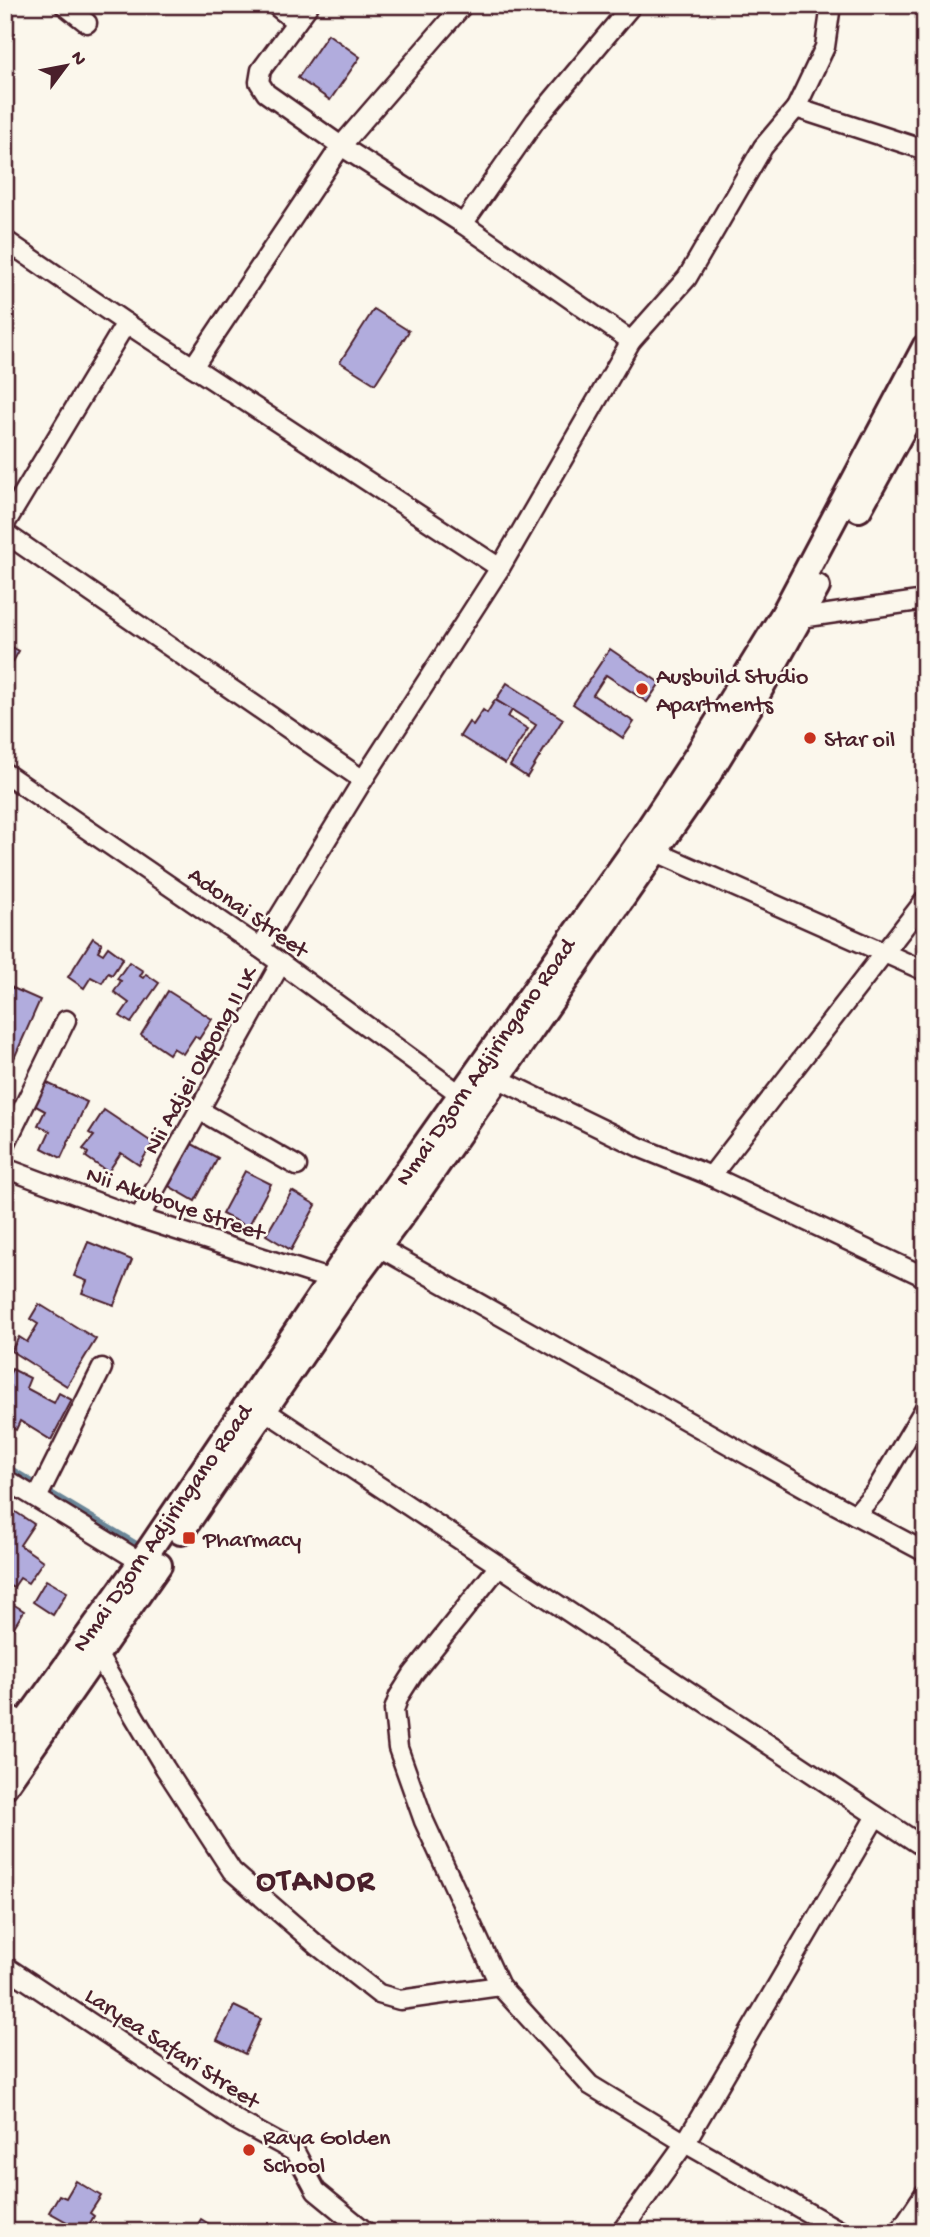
<svg xmlns="http://www.w3.org/2000/svg" width="930" height="2237" font-family="'Gochi Hand',sans-serif">
<style>
.lines{fill:none;stroke-linecap:round;stroke-linejoin:round}
.stream{stroke:#6a8698;stroke-width:5}
.building{fill:#b1acdd;stroke:#4a1f2b;stroke-width:2}
.street-casing{stroke:#4a1f2b;stroke-width:23}
.secondary-casing{stroke:#4a1f2b;stroke-width:30}
.street{stroke:#fbf7ec;stroke-width:18}
.secondary{stroke:#fbf7ec;stroke-width:24}
.poi-dot{fill:#c8321e;stroke:#fbf7ec;stroke-width:2.5}
.labels{text-anchor:middle;stroke-width:5;stroke-linejoin:round;paint-order:stroke}
.poi-label{font-size:24px;fill:#4a1f2b;stroke:#fbf7ec;text-anchor:start}
.street-label{font-size:24px;fill:#4a1f2b;stroke:#fbf7ec}
.district-label{font-size:32px;font-weight:bold;letter-spacing:2px;fill:#4a1f2b;stroke:#fbf7ec}
</style>
<rect width="100%" height="100%" fill="#fbf7ec"/>
<filter id="ink" filterUnits="userSpaceOnUse"><feTurbulence type="fractalNoise" baseFrequency=".0143" numOctaves="2"/><feDisplacementMap in="SourceGraphic" scale="14" xChannelSelector="R" yChannelSelector="G"/><feConvolveMatrix kernelMatrix="1 2 1 2 8 2 1 2 1" color-interpolation-filters="sRGB"/></filter>
<g filter="url(#ink)">
<g class="lines">
<!-- stream -->
<g class="stream">
<path d="M5,1465L144,1548"/>
<path d="M100,1547L129,1565"/>
</g>
</g>
<!-- building -->
<g class="building">
<path d="M328,34L360,57L330,100L298,78Z"/>
<path d="M374,309L409,331L375,384L340,362Z"/>
<path d="M5,643L19,651L5,676Z"/>
<path d="M610,649L660,683L647,702L606,675L593,695L634,722L623,738L573,704Z"/>
<path d="M507,683L563,719L527,777L510,766L536,725L496,700Z"/>
<path d="M495,700L512,710L508,717L528,729L505,764L460,736L469,722L473,725L483,710L487,713Z"/>
<path d="M93,938L102,944L98,951L103,954L108,947L123,958L112,975L108,973L102,983L91,977L84,988L68,977Z"/>
<path d="M129,962L143,971L140,976L143,978L146,974L159,983L131,1023L120,1016L129,1003L114,992L121,981L117,979Z"/>
<path d="M6,985L40,1000L12,1063L5,1060Z"/>
<path d="M168,991L212,1019L199,1039L195,1036L183,1054L173,1048L169,1054L141,1035Z"/>
<path d="M45,1082L87,1102L61,1158L42,1148L50,1131L38,1125L45,1111L34,1105Z"/>
<path d="M104,1110L153,1143L139,1165L121,1153L108,1172L86,1157L88,1153L83,1149L94,1136L89,1133Z"/>
<path d="M192,1144L218,1158L195,1201L169,1186Z"/>
<path d="M245,1171L271,1184L248,1227L222,1214Z"/>
<path d="M292,1191L316,1205L291,1250L266,1235Z"/>
<path d="M88,1242L132,1260L114,1305L82,1293L87,1281L74,1276Z"/>
<path d="M39,1304L96,1339L67,1386L11,1351L19,1337L27,1342L38,1324L30,1319Z"/>
<path d="M12,1369L30,1378L26,1388L54,1403L59,1393L72,1400L51,1440L20,1421L16,1430L5,1425V1383Z"/>
<path d="M8,1507L34,1524L20,1545L43,1561L28,1583L20,1578L13,1588L5,1582V1510Z"/>
<path d="M46,1580L67,1592L53,1615L33,1602Z"/>
<path d="M5,1599L24,1611L5,1641Z"/>
<path d="M234,2006L261,2019L245,2054L217,2040Z"/>
<path d="M76,2181L101,2196L90,2213L94,2216L85,2232L49,2212L59,2195L66,2198Z"/>
<path d="M201,2219L219,2230L222,2224L235,2232H193Z"/>
</g>
<g class="lines">
<defs>
<g id="street">
<path d="M64,5L87,23"/>
<path d="M275,5L296,22"/>
<path d="M309,5L261,70L259,82L266,93L341,146L463,224L631,341"/>
<path d="M831,5L825,47L796,108L925,150"/>
<path d="M463,224L535,121L632,5"/>
<path d="M5,240L126,323L500,568"/>
<path d="M193,367L341,146L463,5"/>
<path d="M5,524L126,323"/>
<path d="M5,533L363,780"/>
<path d="M801,618L925,600"/>
<path d="M5,773L260,948L461,1095"/>
<path d="M654,851L925,971"/>
<path d="M260,948L363,780L500,568L631,341L687,278L763,147L796,108"/>
<path d="M497,1078L641,1148L711,1176L925,1277"/>
<path d="M199,1110L297,1166"/>
<path d="M5,1145L66,1020"/>
<path d="M5,1168L139,1218L332,1280"/>
<path d="M711,1176L925,900"/>
<path d="M139,1218L281,963"/>
<path d="M377,1246L829,1501L925,1552"/>
<path d="M264,1410L925,1848"/>
<path d="M5,1479L141,1562"/>
<path d="M37,1498L102,1368"/>
<path d="M855,1515L875,1492L925,1408"/>
<path d="M499,1566L413,1674L399,1696L394,1710L398,1748L424,1821L500,1986L590,2085L685,2143L842,2232"/>
<path d="M97,1654L165,1768L232,1871L318,1946L379,1994L400,2000L500,1986"/>
<path d="M5,1712L25,1724"/>
<path d="M5,1966L238,2121L295,2152L316,2191L366,2232"/>
<path d="M621,2232L685,2143L876,1816"/>
<path d="M899,2232L925,2193"/>
</g>
<g id="secondary">
<path d="M859,509L925,389"/>
<path d="M181,1532L346,1290L410,1204L706,778L758,693L817,587"/>
<path d="M5,1751L141,1562L360,1237L639,843L696,757L783,615L925,347"/>
<path d="M5,1786L159,1565"/>
</g>
</defs>
<!-- street casing -->
<use href="#street" class="street-casing"/>
<!-- secondary casing -->
<use href="#secondary" class="secondary-casing"/>
<!-- street -->
<use href="#street" class="street"/>
<!-- secondary -->
<use href="#secondary" class="secondary"/>
</g>
</g>
<!-- markers -->
<g class="poi-dot">
<circle cx="642" cy="689" r="7"/>
<circle cx="810" cy="738" r="7"/>
<rect x="182" y="1531" width="14" height="14" rx="3.5"/>
<circle cx="249" cy="2150" r="7"/>
</g>
<g class="labels">
<!-- poi labels -->
<g class="poi-label">
<text x="656" y="683">Ausbuild Studio<tspan x="656" dy="28">Apartments</tspan></text>
<text x="824" y="746">Star oil</text>
<text x="203" y="1546">Pharmacy</text>
<text x="263" y="2144">Raya Golden<tspan x="263" dy="28">School</tspan></text>
</g>
<!-- street labels -->
<g class="street-label">
<text transform="translate(249 911) rotate(35)" y="8">Adonai Street</text>
<text transform="translate(199 1060) rotate(-61)" y="8">Nii Adjei Okpong II LK</text>
<text transform="translate(484 1061) rotate(-55)" y="8">Nmai Dzorn Adjiringano Road</text>
<text transform="translate(176 1202) rotate(19)" y="8">Nii Akuboye Street</text>
<text transform="translate(161 1527) rotate(-55)" y="8">Nmai Dzorn Adjiringano Road</text>
<text transform="translate(173 2047) rotate(33)" y="8">Laryea Safari Street</text>
</g>
<!-- district labels -->
<g class="district-label">
<text x="316" y="1889">OTANOR</text>
</g>
</g>
<!-- margin -->
<rect width="930" height="2237" fill="none" stroke="#fbf7ec" stroke-width="28"/>
<rect x="14" y="14" width="902" height="2209" fill="none" stroke="#4a1f2b" stroke-width="2.5" filter="url(#ink)"/>
<!-- north arrow -->
<g transform="translate(66 66) rotate(58)" stroke="#fbf7ec" stroke-width="5" paint-order="stroke">
<path d="M0-5L12 26L0 18L-12 26Z" fill="#4a1f2b"/>
<text y="-10" font-size="19" font-weight="bold" text-anchor="middle" fill="#4a1f2b">N</text>
</g>
</svg>
